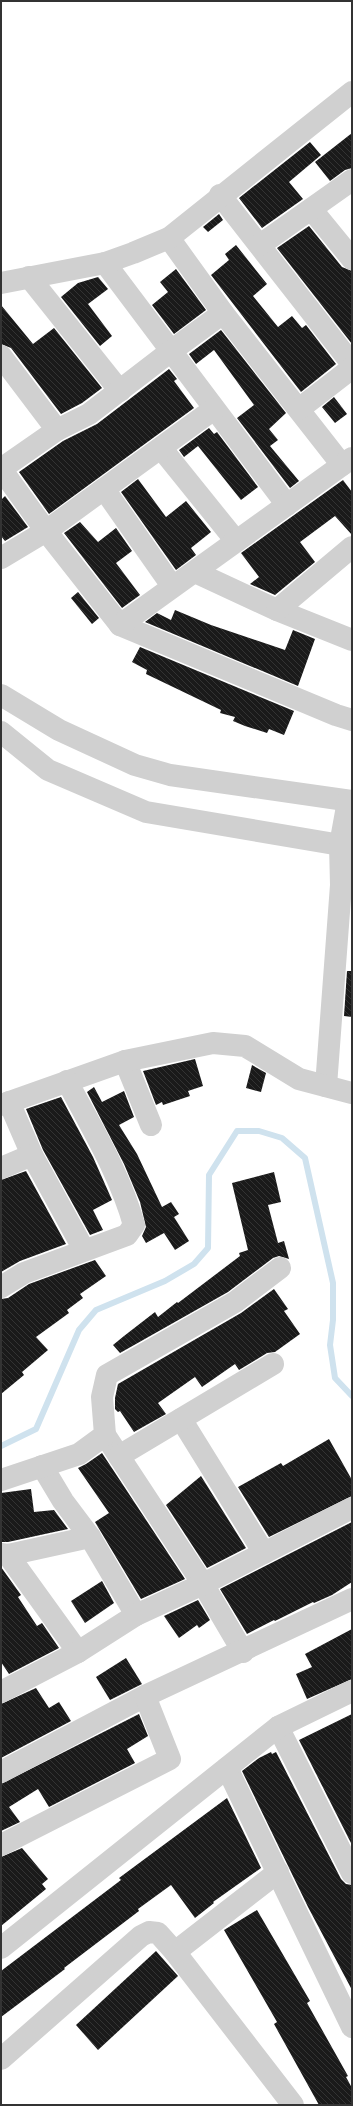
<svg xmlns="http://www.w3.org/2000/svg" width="353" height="2106" font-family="Ubuntu,sans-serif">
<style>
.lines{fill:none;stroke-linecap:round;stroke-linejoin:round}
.stream{stroke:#cfe2ee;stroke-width:6}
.building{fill:url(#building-back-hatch)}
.minor{stroke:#d0d0d0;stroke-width:22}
</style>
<defs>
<pattern id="building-back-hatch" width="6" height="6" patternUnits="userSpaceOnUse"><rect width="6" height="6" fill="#1a1a1a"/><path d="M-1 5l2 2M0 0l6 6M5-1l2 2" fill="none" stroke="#333"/></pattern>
</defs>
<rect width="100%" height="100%" fill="#fff"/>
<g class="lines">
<!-- stream -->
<path class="stream" d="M1,1446L36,1429L79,1330L96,1310L165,1281L194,1264L208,1248L209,1175L237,1131H259L282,1138L305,1158L333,1283V1320L330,1345L335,1378L352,1396"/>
</g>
<!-- building -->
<g class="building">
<path d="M352,133V168L345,170L330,181L315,162Z"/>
<path d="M310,142L321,155L289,182L303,199L262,228L239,198Z"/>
<path d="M219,214L223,220L208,232L203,227Z"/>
<path d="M309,226L342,267L352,271V344L277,248Z"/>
<path d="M236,245L267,284L253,296L278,327L292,316L302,328L306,325L336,364L301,392L211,275L229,260L225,254Z"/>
<path d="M176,269L206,310L174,334L152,305L168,292L160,282Z"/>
<path d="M98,277L108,289L88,304L112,336L100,346L61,297L78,283Z"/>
<path d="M1,305L33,344L54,328L102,388L82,403L61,414L11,348L1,344Z"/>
<path d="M221,330L286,413L269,429L278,440L270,446L299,481L290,488L237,418L254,405L214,350L196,364L189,354Z"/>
<path d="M169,369L177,379L174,381L194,408L49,514L19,472L63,441L97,424Z"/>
<path d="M334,397L347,414L335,423L322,407Z"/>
<path d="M209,428L214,434L217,432L258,487L241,500L198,446L184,457L179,450Z"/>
<path d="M138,479L166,517L186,501L211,532L191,548L196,555L176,570L121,492Z"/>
<path d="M343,480L352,492V535L335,516L300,542L315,562L275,595L250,584L259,577L241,553Z"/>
<path d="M5,496L28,527L5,541L1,536V500Z"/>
<path d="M80,522L98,542L116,528L132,551L116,563L140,595L122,608L64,533Z"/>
<path d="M78,592L99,618L92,624L71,598Z"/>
<path d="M175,610L211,625L285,650L293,630L315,639L298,686L145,622L157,613L171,620Z"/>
<path d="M140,647L294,711L284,735L269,729L267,733L245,726L233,721L235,717L220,713L221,710L146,674L147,670L132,662Z"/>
<path d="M347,971H352V1017L344,1016Z"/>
<path d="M195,1059L203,1086L188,1091L190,1096L163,1105L162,1102L156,1105L143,1071Z"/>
<path d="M252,1065L266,1073L261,1092L246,1088Z"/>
<path d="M94,1087L102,1102L124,1091L134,1117L119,1125L137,1154L162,1207L171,1202L179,1214L174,1217L189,1241L175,1250L164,1233L146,1243L142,1236L146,1227L140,1202L124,1164L87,1092Z"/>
<path d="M61,1097L93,1157L112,1200L93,1210L103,1230L90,1235L43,1150L26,1109Z"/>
<path d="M26,1171L66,1244L20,1261L1,1272V1180Z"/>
<path d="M274,1172L281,1202L268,1205L278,1243L284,1241L289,1259L279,1256L273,1258L228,1292L120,1353L113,1345L124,1336L155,1312L158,1317L177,1302L178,1303L240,1256L239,1253L248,1250L232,1183Z"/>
<path d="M95,1260L106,1276L80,1294L83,1298L67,1310L69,1313L36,1337L48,1350L22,1372L24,1375L1,1394V1299L8,1298L29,1284Z"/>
<path d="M274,1289L288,1309L284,1311L300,1334L275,1352L267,1353L239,1370L235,1364L202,1387L195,1377L158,1403L166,1414L134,1432L120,1411L118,1412L115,1409V1398L118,1384L241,1313Z"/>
<path d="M329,1439L352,1480V1496L269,1537L238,1487L281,1463L283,1466Z"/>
<path d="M102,1453L185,1579L141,1599L95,1522L109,1513L78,1468L86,1464Z"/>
<path d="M201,1476L246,1548L207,1568L166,1505Z"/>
<path d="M31,1489L34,1512L54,1510L68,1529L8,1542H1V1493Z"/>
<path d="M352,1522V1582L332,1595L314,1603L313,1602L275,1621L274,1620L247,1634L220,1589Z"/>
<path d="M1,1567L21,1595L18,1597L37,1626L42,1623L59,1648L9,1674L1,1662Z"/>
<path d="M102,1581L114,1603L85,1623L71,1601Z"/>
<path d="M198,1600L210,1620L199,1628L197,1625L179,1638L164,1616Z"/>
<path d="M352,1629V1679L307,1699L296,1674L312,1667L305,1654Z"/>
<path d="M126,1658L142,1684L110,1700L96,1677Z"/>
<path d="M36,1688L49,1708L59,1702L71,1721L1,1758V1704Z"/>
<path d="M139,1714L148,1736L127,1749L135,1763L49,1807L38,1789L9,1807L20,1822L1,1831V1784Z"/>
<path d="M352,1714V1845L299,1740Z"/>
<path d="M271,1752L272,1754L276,1752L341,1879L346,1884L352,1885V1990L308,1907L242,1771L259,1758Z"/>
<path d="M227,1798L261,1868L213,1902L214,1903L195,1918L171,1885L138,1909L139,1911L64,1968L65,1969L1,2017V1971L121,1880L119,1878Z"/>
<path d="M22,1848L48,1879L42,1884L46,1889L1,1926V1857Z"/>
<path d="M257,1910L310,2001L307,2003L348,2076L346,2077L352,2088V2105H319L274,2024L277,2022L224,1930Z"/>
<path d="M156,1951L178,1976L98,2050L76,2025Z"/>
</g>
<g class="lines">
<!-- minor -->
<g class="minor">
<path d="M220,195L352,364"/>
<path d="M312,210L352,259"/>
<path d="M169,238L223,313L342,465"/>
<path d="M260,245L352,180"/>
<path d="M105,263L287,505"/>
<path d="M29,277L120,391"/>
<path d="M1,283L105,263L133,253L169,238L352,92"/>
<path d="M1,356L57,430"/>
<path d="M299,409L352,368"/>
<path d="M161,448L236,541"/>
<path d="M1,469L46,531L120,625L336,715L352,720"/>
<path d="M1,469L57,430L89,414L171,351L223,313"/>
<path d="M104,489L172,586"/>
<path d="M1,558L46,531L214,409"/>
<path d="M195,572L277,610L352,640"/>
<path d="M277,610L352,547"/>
<path d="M120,625L352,458"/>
<path d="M1,695L59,730L135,765L170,775L352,801"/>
<path d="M1,732L48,770L146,812L352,847"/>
<path d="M125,1061L151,1125"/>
<path d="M326,1086L341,885L340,845L348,801"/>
<path d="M9,1102L32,1155L84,1250"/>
<path d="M1,1105L125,1061L213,1043L245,1046L299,1079L352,1093"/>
<path d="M1,1168L32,1155"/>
<path d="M1,1287L24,1273L127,1235L134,1225C120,1174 91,1127 67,1081"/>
<path d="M181,1419L264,1553"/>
<path d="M105,1435L203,1584L243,1652"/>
<path d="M119,1456L273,1364"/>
<path d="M42,1466L63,1501L90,1537L136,1615"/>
<path d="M1,1480L79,1454L105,1435L102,1397L107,1375L235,1302L280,1268"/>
<path d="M1,1554L8,1555L90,1537"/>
<path d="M8,1555L78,1652"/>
<path d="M1,1692L78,1652L136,1615L203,1584L352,1508"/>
<path d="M278,1727L352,1873"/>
<path d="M227,1768L352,2027"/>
<path d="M1,1772L145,1696L352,1599"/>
<path d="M1,1845L170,1759L145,1696"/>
<path d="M1,1948L278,1727L352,1691"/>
<path d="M175,1952L278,1872"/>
<path d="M1,2059L141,1936L149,1932L158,1933L175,1952L293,2105"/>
</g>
</g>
<!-- border -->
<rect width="353" height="2106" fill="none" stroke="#333333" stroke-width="4"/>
</svg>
